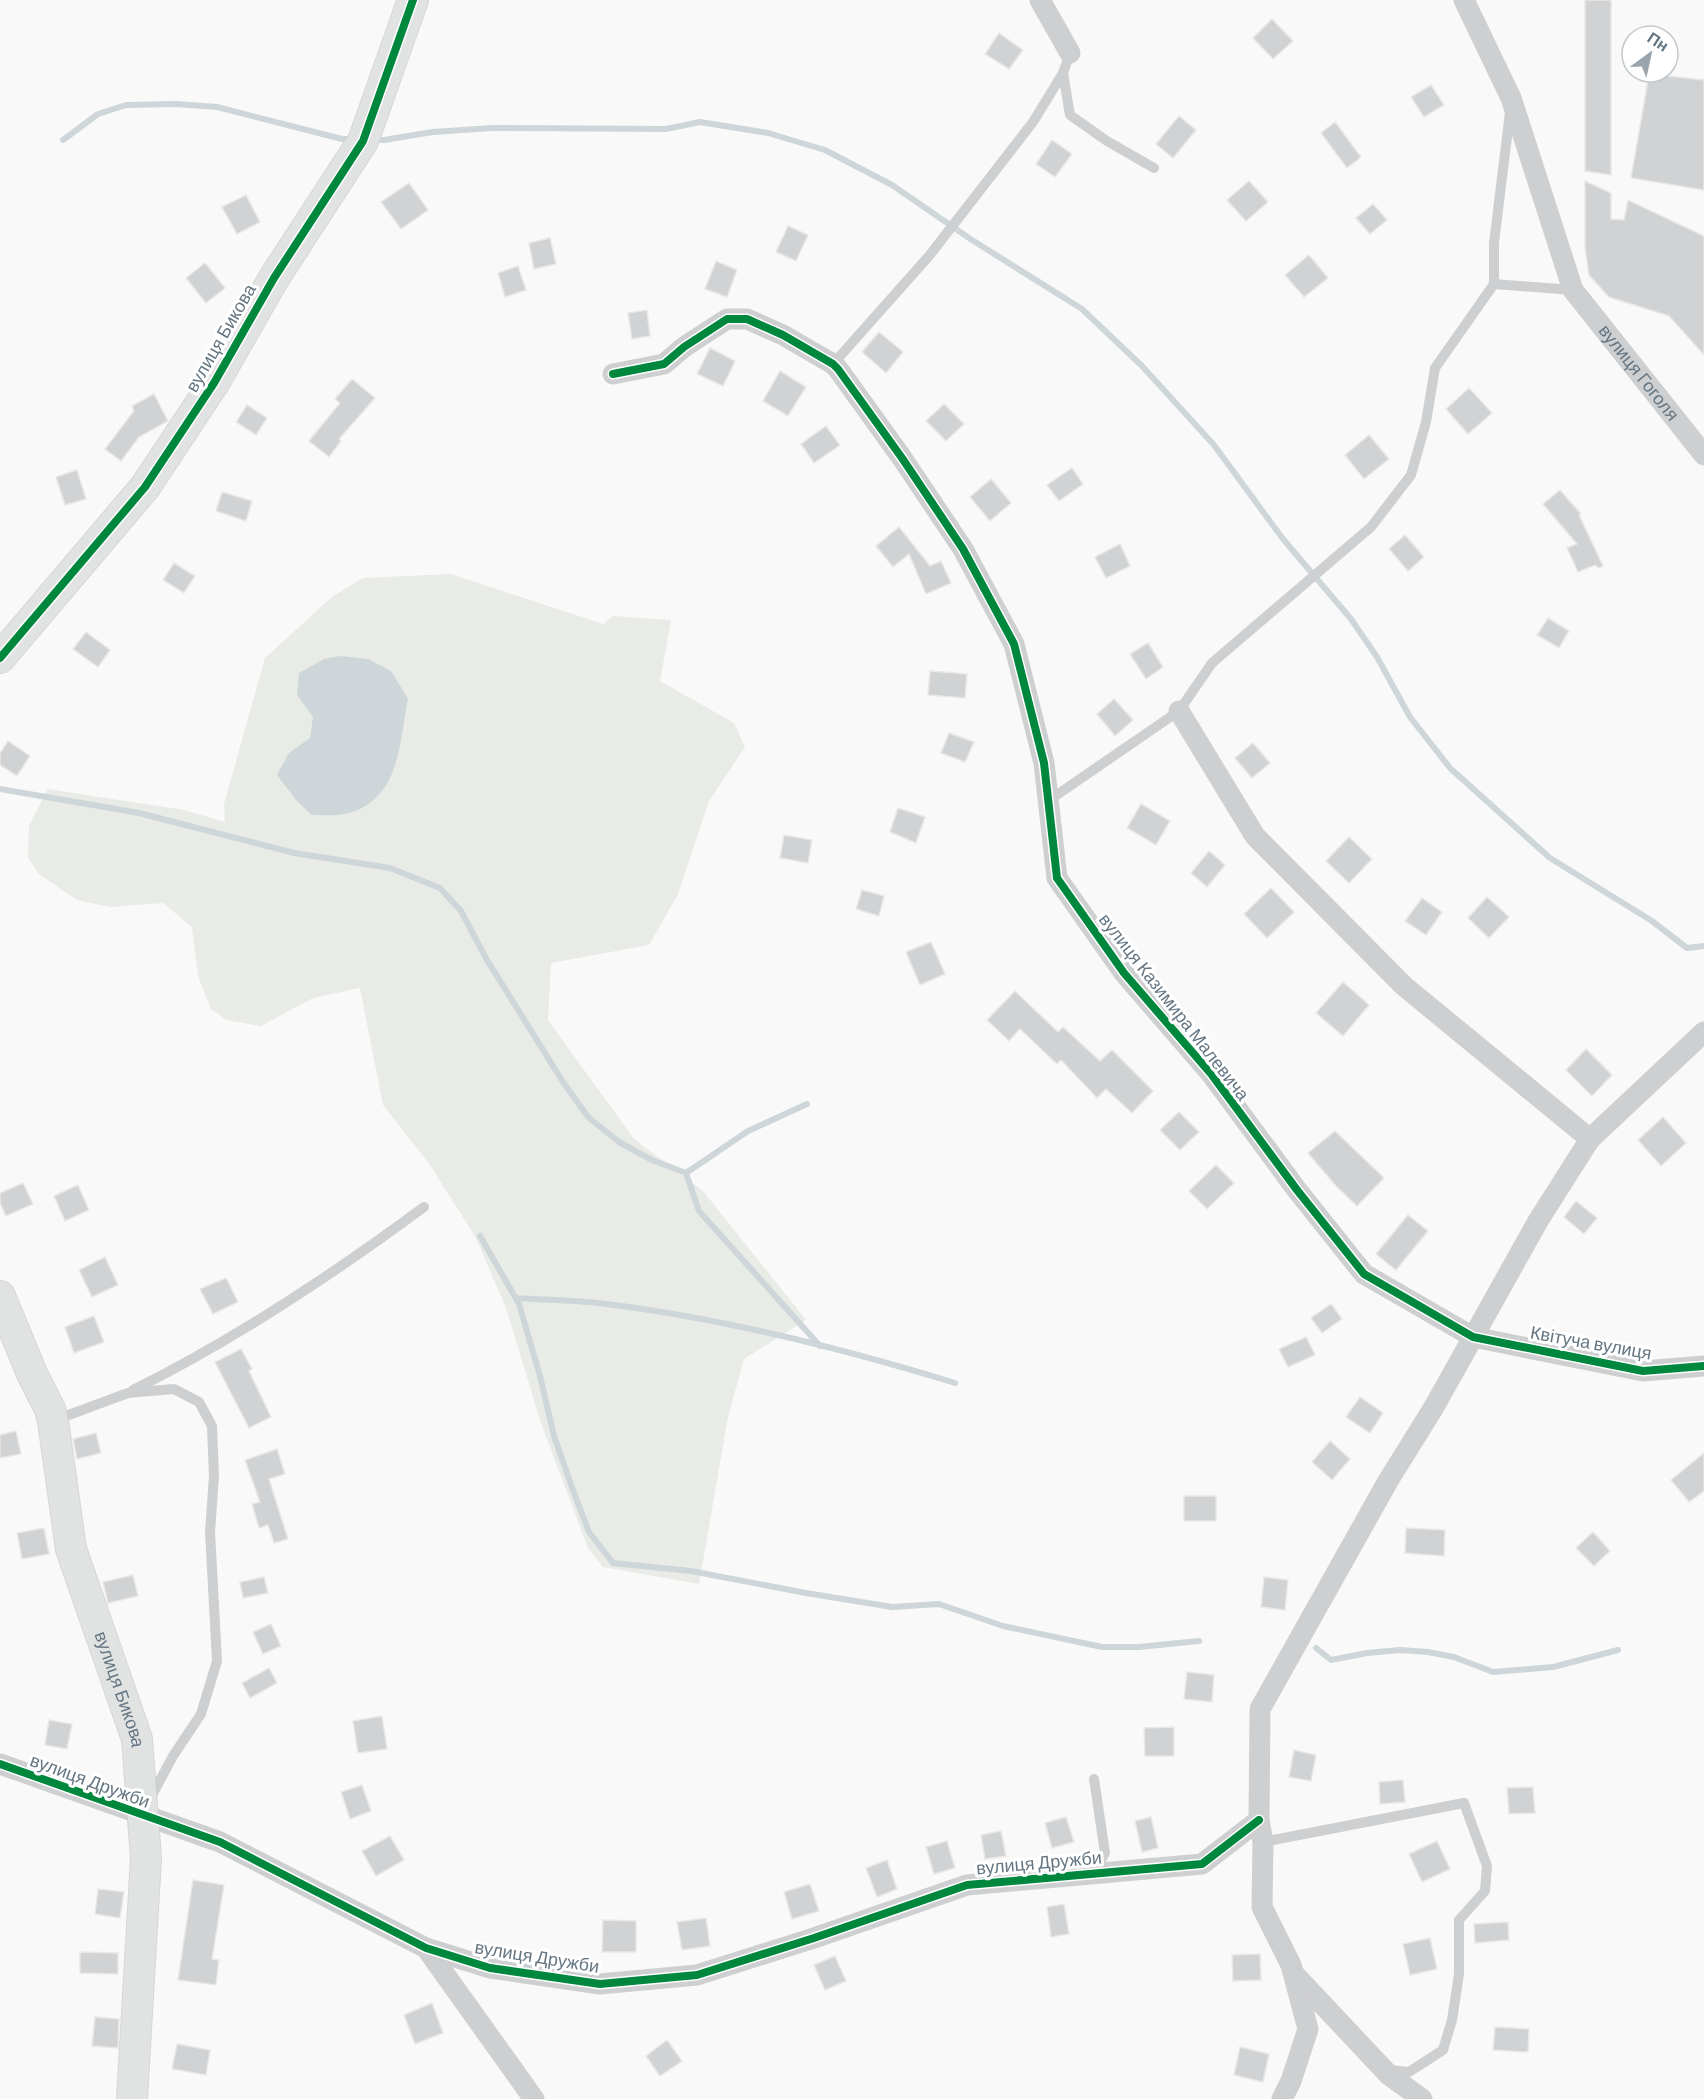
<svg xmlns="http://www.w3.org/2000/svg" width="1704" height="2099" font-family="Barlow,sans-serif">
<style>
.green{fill:#e8ebe6}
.water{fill:#ced6d9}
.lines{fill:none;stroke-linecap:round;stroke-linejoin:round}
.stream{stroke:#ced6d9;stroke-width:6}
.building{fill:#d0d2d3;stroke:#e8e8e8;stroke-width:1.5}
.secondary-casing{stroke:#d5d6d7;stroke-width:32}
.lane{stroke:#cecfd0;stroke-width:10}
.street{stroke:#cecfd0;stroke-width:21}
.secondary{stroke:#e1e2e2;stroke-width:30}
.cycleway-casing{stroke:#fff;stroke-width:11}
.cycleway{stroke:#00873e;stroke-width:8}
.labels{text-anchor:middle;stroke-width:6;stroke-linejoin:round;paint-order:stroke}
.street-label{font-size:18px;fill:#657683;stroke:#fff}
</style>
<rect width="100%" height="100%" fill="#f9f9f9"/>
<!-- green -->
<path class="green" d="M451,574L603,624L613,616L671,620L660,681L734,723L745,747L709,801L678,894L649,945L551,963L548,1020L634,1139L703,1191L806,1320L744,1359L728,1417L699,1584L603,1567L588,1548L541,1423L506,1308L476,1238L430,1165L383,1105L360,988L313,998L261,1026L226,1020L211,1009L198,976L192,927L163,903L110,907L77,900L39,874L28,858L29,826L48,789L184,810L225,822L224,804L265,658L332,597L363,578Z"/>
<!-- water -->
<path class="water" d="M340,656L368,659L391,671L408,699C399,745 400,801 345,814C335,816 322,815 312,815L297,801L277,775L289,753L310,738L313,717L297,695L299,673L324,659Z"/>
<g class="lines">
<!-- stream -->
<g class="stream">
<path d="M63,140L98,114L126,105L176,104L217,107L342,139H354"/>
<path d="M373,140H384L433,132L492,128L666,129L700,122L768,133L825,150L892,185L972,240L1082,309L1142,366L1214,445L1283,539L1351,619L1377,657L1410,717L1450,768L1550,858L1652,921L1687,948L1704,946"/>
<path d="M0,789L139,813L294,853L390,868L440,888L461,911L487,960L563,1082L588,1117L619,1142L652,1160L686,1173L748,1131L807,1104"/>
<path d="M686,1173L699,1211L820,1346"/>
<path d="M480,1236L519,1304L540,1376L554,1436L574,1493L589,1532L613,1563L691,1571L806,1593L892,1607L939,1604L1003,1626L1102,1647H1139L1199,1641"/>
<path d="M516,1298C543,1300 571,1300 598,1303C717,1317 841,1348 955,1383"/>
<path d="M1316,1648L1331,1660L1367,1653L1400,1650L1428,1652L1454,1657L1493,1672L1553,1667L1618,1650"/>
</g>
</g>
<!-- building -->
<g class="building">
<path d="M1585,0H1611V175L1585,171Z"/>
<path d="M1272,19L1293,41L1273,59L1253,38Z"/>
<path d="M999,33L1023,50L1009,69L985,54Z"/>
<path d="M1649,74L1704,80V190L1631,178Z"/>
<path d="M1431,85L1444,105L1424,117L1411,97Z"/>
<path d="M1179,116L1196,130L1173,158L1156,144Z"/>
<path d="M1335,122L1361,157L1347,168L1321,133Z"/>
<path d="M1052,140L1072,154L1055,177L1036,164Z"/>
<path d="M1249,181L1268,202L1246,221L1227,200Z"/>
<path d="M1585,181L1611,193V219L1624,220L1628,200L1704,236V355L1669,316L1609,297L1589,275L1585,248Z"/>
<path d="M409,183L428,210L401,229L381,202Z"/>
<path d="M246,195L260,222L237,234L222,207Z"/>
<path d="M1373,204L1387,220L1370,234L1356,218Z"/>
<path d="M788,226L808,235L796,261L776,252Z"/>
<path d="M550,238L556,264L534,269L529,243Z"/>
<path d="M1309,255L1328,278L1304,297L1285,275Z"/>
<path d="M716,261L737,270L727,297L705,289Z"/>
<path d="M205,263L225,288L206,303L186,278Z"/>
<path d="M518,266L526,290L505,297L498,273Z"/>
<path d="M647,310L650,336L632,339L628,313Z"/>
<path d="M879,332L903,352L886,373L862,352Z"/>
<path d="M710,348L735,361L723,386L697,374Z"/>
<path d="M780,371L806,387L788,416L763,401Z"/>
<path d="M352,379L375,398L339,439L341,441L329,457L309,441L340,403L335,399Z"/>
<path d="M1469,388L1492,413L1468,434L1446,409Z"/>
<path d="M154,394L168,421L139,437L121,461L105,449L134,411L132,406Z"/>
<path d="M944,404L964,424L946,441L926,421Z"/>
<path d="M247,405L267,418L256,435L236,422Z"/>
<path d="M826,426L840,445L814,463L801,444Z"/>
<path d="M1369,435L1389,459L1364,479L1345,455Z"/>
<path d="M1072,468L1083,484L1059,501L1047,485Z"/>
<path d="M77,470L86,499L65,505L56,477Z"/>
<path d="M991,479L1011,503L990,521L970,497Z"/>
<path d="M1560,490L1581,514L1579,515L1603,566L1599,568L1595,565L1578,572L1567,548L1577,544L1543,504Z"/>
<path d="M222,492L252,501L246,521L216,511Z"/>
<path d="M899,527L930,566L941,561L951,583L926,594L909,554L893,567L876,546Z"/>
<path d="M1405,535L1424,557L1408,571L1389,549Z"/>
<path d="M1120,544L1130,566L1106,578L1095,557Z"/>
<path d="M174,563L195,576L184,593L163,580Z"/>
<path d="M1548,618L1569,631L1559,648L1537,635Z"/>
<path d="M86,632L110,650L98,667L73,649Z"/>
<path d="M1148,643L1163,667L1146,679L1130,654Z"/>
<path d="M930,671L967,674L965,698L928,695Z"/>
<path d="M1114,699L1133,720L1115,736L1097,714Z"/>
<path d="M949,733L974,742L965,762L941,753Z"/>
<path d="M8,741L30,756L17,776L0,765V753Z"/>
<path d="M1253,743L1270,763L1252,778L1235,758Z"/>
<path d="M1141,804L1170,821L1156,845L1127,828Z"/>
<path d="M898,808L925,817L916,843L890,832Z"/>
<path d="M784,835L812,840L808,863L780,858Z"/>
<path d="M1349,837L1372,859L1349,883L1326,861Z"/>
<path d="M1209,851L1225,865L1207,887L1191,873Z"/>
<path d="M1271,888L1294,912L1267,938L1244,914Z"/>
<path d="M862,890L884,896L879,916L856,909Z"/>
<path d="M1487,897L1509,917L1489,938L1468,918Z"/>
<path d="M1422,898L1442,912L1426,935L1405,921Z"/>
<path d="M931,942L945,974L920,985L906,952Z"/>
<path d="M1343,982L1369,1005L1343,1036L1316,1013Z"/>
<path d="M1015,991L1058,1032L1063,1027L1100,1061L1112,1050L1153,1091L1132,1113L1106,1089L1097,1098L1061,1060L1057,1064L1020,1029L1009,1041L987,1020Z"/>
<path d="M1586,1049L1612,1075L1592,1096L1566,1070Z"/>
<path d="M1179,1112L1199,1132L1180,1150L1160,1130Z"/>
<path d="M1663,1117L1686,1143L1661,1166L1638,1140Z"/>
<path d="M1335,1131L1384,1178L1357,1206L1336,1186L1308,1153Z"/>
<path d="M1216,1165L1234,1183L1207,1209L1189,1191Z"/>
<path d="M23,1183L33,1204L6,1216L0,1203V1193Z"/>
<path d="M78,1185L89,1210L65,1221L54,1196Z"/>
<path d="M1576,1201L1597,1218L1584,1234L1564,1217Z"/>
<path d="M1408,1215L1428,1231L1396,1270L1376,1254Z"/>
<path d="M105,1257L118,1285L92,1297L79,1270Z"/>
<path d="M226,1278L238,1302L213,1314L200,1289Z"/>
<path d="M1331,1304L1342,1319L1322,1333L1311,1318Z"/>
<path d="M94,1316L104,1342L74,1353L65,1327Z"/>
<path d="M1306,1337L1315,1355L1288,1367L1279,1349Z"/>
<path d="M241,1349L252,1369L249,1371L271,1417L249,1428L215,1362Z"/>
<path d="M1360,1397L1383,1413L1370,1433L1346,1417Z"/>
<path d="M16,1431L21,1454L0,1458V1435Z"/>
<path d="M96,1433L101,1453L77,1459L73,1439Z"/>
<path d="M1330,1441L1350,1459L1332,1480L1312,1462Z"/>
<path d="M277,1449L285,1474L269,1479L288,1539L274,1543L268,1525L259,1528L252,1504L260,1502L245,1460Z"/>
<path d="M1704,1453V1491L1689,1502L1671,1480Z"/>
<rect x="1184" y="1496" width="32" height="25"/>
<path d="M44,1528L49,1554L22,1559L17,1533Z"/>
<path d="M1406,1528L1445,1530L1444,1556L1405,1553Z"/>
<path d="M1593,1532L1610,1551L1594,1566L1576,1548Z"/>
<path d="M133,1575L138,1596L108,1603L103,1582Z"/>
<path d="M264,1577L268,1593L243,1598L240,1582Z"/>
<path d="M1264,1577L1288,1580L1285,1610L1261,1607Z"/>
<path d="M271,1624L281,1646L263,1654L253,1632Z"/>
<path d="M269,1668L277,1683L250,1698L242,1683Z"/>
<path d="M1187,1672L1214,1675L1212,1702L1184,1699Z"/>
<path d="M382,1716L387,1749L358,1753L353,1721Z"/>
<path d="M49,1720L72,1724L67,1749L45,1745Z"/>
<path d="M1174,1727V1756H1145L1144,1728Z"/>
<path d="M1294,1750L1316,1755L1311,1781L1289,1777Z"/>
<path d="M1403,1780L1405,1802L1380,1804L1379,1782Z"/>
<path d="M362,1785L371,1811L350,1819L341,1792Z"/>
<path d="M1533,1787L1535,1813L1509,1814L1507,1788Z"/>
<path d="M1066,1817L1074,1842L1052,1848L1045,1823Z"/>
<path d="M1151,1817L1158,1848L1142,1852L1135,1821Z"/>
<path d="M1001,1831L1006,1856L985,1859L981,1835Z"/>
<path d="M390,1836L404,1860L376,1876L362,1851Z"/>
<path d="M947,1841L955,1868L934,1874L926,1847Z"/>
<path d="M1437,1841L1450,1869L1422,1882L1409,1854Z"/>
<path d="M887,1860L897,1889L877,1897L866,1868Z"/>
<path d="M193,1880L224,1885L212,1959L219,1960L216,1985L178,1980Z"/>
<path d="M810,1884L819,1911L792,1919L784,1892Z"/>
<path d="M98,1889L124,1892L120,1918L95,1914Z"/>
<path d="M1064,1904L1069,1934L1051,1937L1047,1907Z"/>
<path d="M706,1918L710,1946L682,1950L677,1922Z"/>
<path d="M603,1920L636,1921V1952H602Z"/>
<path d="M1508,1922L1509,1940L1475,1943L1474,1924Z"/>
<path d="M1430,1938L1437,1969L1410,1975L1403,1944Z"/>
<path d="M80,1952L118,1953V1974L80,1973Z"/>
<path d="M1260,1954L1261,1980L1233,1981L1232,1955Z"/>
<path d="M835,1956L846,1981L825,1990L814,1965Z"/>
<path d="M432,2003L443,2033L415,2044L404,2015Z"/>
<path d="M95,2017L119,2019L118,2048L92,2046Z"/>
<path d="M1495,2027L1529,2029L1528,2052L1493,2050Z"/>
<path d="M667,2040L682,2061L660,2076L646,2056Z"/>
<path d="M177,2044L210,2050L206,2075L172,2069Z"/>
<path d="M1240,2047L1269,2054L1263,2082L1234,2075Z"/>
</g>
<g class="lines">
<defs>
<g id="secondary">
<path d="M0,658L145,487L214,383L274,278L363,141L413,0"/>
<path id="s2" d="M0,1296L33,1376L50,1409L53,1421L71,1549L137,1739L146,1858L132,2099"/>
</g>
</defs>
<!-- secondary casing -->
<use href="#secondary" class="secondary-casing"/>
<!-- lane -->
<g class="lane">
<path d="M1063,73L1070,115L1107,141L1154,168"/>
<path d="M1494,284V243L1510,112"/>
<path d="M833,364L929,256L1033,122L1063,73L1070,53"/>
<path d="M1048,801L1179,711L1212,663L1371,527L1411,475L1426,422L1435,368L1494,284L1573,290"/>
<path d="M133,1390C236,1339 332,1275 424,1207"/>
<path d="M55,1420L128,1393L174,1389L199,1402L212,1426L214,1476L210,1532L217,1661L201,1714L173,1756L150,1799"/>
<path d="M1263,1842L1464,1803L1487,1866L1485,1891L1459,1920V1974L1452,2020L1443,2050L1409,2072L1389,2070"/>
<path d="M1094,1873L1105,1853L1094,1779"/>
</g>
<!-- street -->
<g class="street">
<path d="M1040,0L1070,53"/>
<path id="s1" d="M1464,0L1511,98L1573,290L1704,455"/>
<path d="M613,374L664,364L684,347L727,319H747L783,335L833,364L838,369L902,458L963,549L1014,644L1044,763L1057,878L1124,973L1212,1075L1297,1190L1364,1274L1473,1337L1643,1371L1704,1366"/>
<path d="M1179,711L1255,836L1404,986L1590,1139"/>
<path d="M0,1764L220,1842L426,1948L490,1968L600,1984L697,1975L814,1938L967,1885L1202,1864L1259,1820"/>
<path d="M426,1948L534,2099"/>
<path d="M1294,1974L1389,2075L1422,2099"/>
<path d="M1282,2099L1291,2081L1308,2029L1291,1965L1262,1907L1263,1842L1259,1820L1260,1709L1388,1481L1434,1407L1538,1221L1590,1139L1704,1032"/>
</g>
<!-- secondary -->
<use href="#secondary" class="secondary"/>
<defs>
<g id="cycleway">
<path d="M613,374L664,364L684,347L727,319H747L783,335L833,364L838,369L902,458L963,549L1014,644L1044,763L1057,878L1124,973L1212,1075L1297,1190L1364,1274L1473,1337L1643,1371L1704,1366"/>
<path d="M0,658L145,487L214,383L274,278L363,141L413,0"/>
<path d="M0,1764L220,1842L426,1948L490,1968L600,1984L697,1975L814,1938L967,1885L1202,1864L1259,1820"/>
</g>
</defs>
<!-- cycleway casing -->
<use href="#cycleway" class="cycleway-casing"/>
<!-- cycleway -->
<use href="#cycleway" class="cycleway"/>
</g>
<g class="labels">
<!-- street labels -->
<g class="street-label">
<text transform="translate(221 338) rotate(-60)" y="6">вулиця Бикова</text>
<text dy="6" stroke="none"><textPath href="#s1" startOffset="416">вулиця Гоголя</textPath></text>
<text transform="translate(1174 1007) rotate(52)" y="6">вулиця Казимира Малевича</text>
<text transform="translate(1591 1343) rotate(10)" y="6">Квітуча вулиця</text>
<text dy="6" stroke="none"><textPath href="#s2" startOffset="414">вулиця Бикова</textPath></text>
<text transform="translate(90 1781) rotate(20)" y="6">вулиця Дружби</text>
<text transform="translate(1039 1863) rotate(-5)" y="6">вулиця Дружби</text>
<text transform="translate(537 1957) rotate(9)" y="6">вулиця Дружби</text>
</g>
</g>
<!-- north arrow -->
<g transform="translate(1650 54) rotate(33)"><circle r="28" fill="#ffffff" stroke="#c1c8cd" stroke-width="1.5"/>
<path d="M0-4.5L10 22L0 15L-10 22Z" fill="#99a4ac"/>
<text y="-9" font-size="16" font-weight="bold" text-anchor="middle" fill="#657683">Пн</text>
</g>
</svg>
